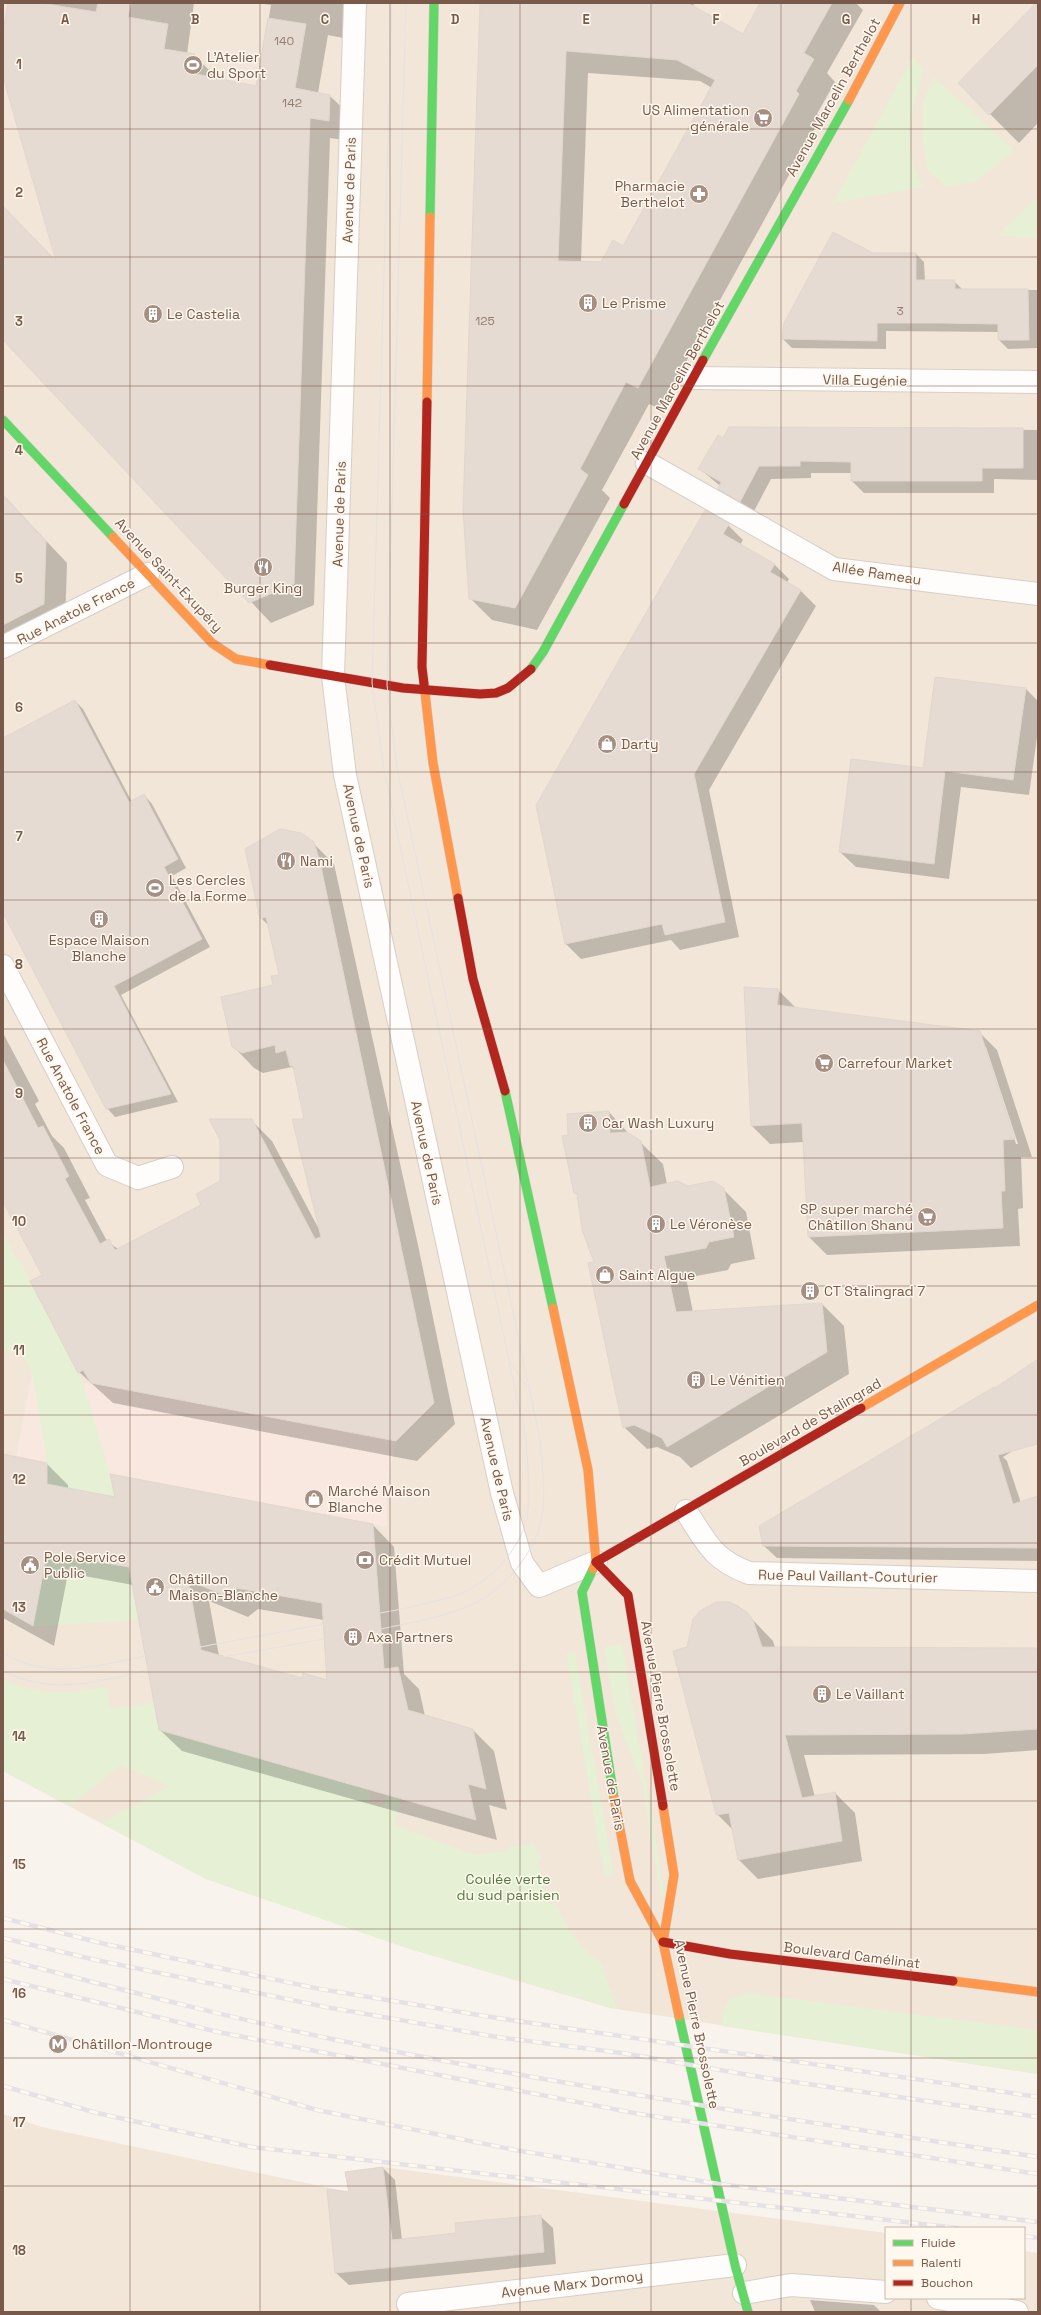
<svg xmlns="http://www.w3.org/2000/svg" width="1041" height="2315" font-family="'Space Grotesk',sans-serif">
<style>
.residential{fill:#f2e6d9}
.commercial{fill:#f9e8df}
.green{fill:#e5f0d5}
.shadow{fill:#0003;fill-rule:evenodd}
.building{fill:#e5dbd3;stroke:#e2d6cd;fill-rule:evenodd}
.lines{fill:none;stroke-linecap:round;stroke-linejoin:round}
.street-casing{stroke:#d7cec8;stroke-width:24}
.fast-casing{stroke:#d8cec8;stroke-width:10}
.slow-casing{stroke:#d8cec8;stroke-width:10}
.jam-casing{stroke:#d8cec8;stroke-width:10}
.street{stroke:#fefdfc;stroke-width:22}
.fast{stroke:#63d668;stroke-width:9}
.slow{stroke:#ff974d;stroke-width:9}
.jam{stroke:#b3261e;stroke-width:9}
.tram{stroke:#e5e2e5;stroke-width:1}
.rail-casing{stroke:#e5e2e5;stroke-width:4.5}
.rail{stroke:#fff8ee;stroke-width:3;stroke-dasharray:9;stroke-linecap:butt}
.grid{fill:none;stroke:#795949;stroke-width:1;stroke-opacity:0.55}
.labels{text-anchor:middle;stroke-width:3;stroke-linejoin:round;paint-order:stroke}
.number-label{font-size:12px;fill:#967c6e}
.poi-label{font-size:14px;fill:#795949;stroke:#fff8ee;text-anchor:start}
.street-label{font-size:14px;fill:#795949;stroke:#fff8ee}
.park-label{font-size:14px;fill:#507a3d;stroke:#fff8ee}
.grid-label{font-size:13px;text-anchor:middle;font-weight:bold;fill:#795949;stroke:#fff8ee;stroke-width:3;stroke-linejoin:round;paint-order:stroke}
</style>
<rect width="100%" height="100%" fill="#f8f3ec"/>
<!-- residential -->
<g class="residential">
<path d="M3,3H1038V2074L610,2008L410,1949L206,1879L3,1771Z"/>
<path d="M3,2114L42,2127L348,2192L345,2172L383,2167L886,2233V2298H1024V2251L1038,2253V2312H3Z"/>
</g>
<!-- commercial -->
<path class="commercial" d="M32,1373L396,1441L387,1486V1527L111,1474L138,1620L33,1626L47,1553V1463L16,1457Z"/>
<!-- green -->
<g class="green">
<path d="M913,57L924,69C915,99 906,130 912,161C913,170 920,179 923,187L833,203Z"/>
<path d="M934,77L1015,151L976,181L946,187L928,170L923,144V102Z"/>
<path d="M1038,196V239L998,235Z"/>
<path d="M3,1233L18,1261L20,1260L83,1382L110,1474L138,1620L33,1626L47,1553V1463L32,1373L22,1355L3,1350Z"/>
<path d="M622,1644L665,1897H661L642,1783L615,1713L604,1647Z"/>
<path d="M575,1651L613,1872L610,1877L604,1874L566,1653Z"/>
<path d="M3,1679C38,1697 70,1693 107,1687L110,1709L126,1706V1708L154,1702L159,1730L371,1790L368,1802L383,1806L387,1794L401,1799L394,1825L468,1853L476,1855L506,1851L509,1850V1847L534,1844L537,1853L541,1856L542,1859L538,1861L549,1904L555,1903C567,1927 578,1948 601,1962L617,2009L410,1949L206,1879L101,1823L169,1786L121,1765L70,1806L3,1771Z"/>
<path d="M747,1993L1038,2030V2074L722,2026V2017L729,2000Z"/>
</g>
<!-- shadow -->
<g class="shadow">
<path d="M9,3H194L187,54L194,55L215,76V79L257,87L271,5L257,3H354L353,40L328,35L318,93L330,96L351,116L350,141L330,138L314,605L271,623L3,338V207L58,263L5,81L3,80V26L5,27Z"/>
<path d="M480,3H694L693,7L744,35L761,3H856L863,10L827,73L835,82L817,114L821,117L660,409L649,404L602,490L610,498L537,630L492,620L470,598ZM588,73L700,81L712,88L624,247L602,263L581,262Z"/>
<path d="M1038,3V123L1019,143L959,83Z"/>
<path d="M873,254H916L924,262L925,281H954L963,290H1038L1037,348L1008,349L999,340V332L886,331V349L792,348L783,339Z"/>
<path d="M730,428L1038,430V480L994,479V493H864L852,481V473H811V478L771,479L753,513L731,501L719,489L720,486L700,469L723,440Z"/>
<path d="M3,495L67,563L65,625L3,648Z"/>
<path d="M728,525L743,540L740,545L774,564L789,579L787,583L801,591L816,606L709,790L739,937L680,950L671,940L581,959L566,944L537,805Z"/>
<path d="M1026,689L1038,701V730L1029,795L961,787L949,879L856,867L840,852L924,769Z"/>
<path d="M75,701L83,709L132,802L144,795L152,804L186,868L172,876L210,947L121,995L178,1102L115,1117L107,1108L3,911V739Z"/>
<path d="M313,843L334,864L418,1245L455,1424L417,1461L113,1403L79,1372L43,1276L3,1200V1033L39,1101L35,1104L52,1136L64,1148L90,1198L85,1200L107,1241L118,1249L202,1205L221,1182L251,1120L272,1141L320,1231L306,1120L295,1070L292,1067L263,1073L254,1068L233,1046L280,975L269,926L261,918Z"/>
<path d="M778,990L796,1008L979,1032L997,1050L1032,1157H1021L1023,1208L1018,1209L1020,1246L827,1255L809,1237L804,1142L770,1144L752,1126ZM984,1047H986L1018,1144H1016Z"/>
<path d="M609,1112L631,1136L640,1142L663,1164L667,1184L723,1189L746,1212L755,1259L731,1264L728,1270L686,1278L693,1312L822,1304L844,1326L849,1374L691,1468L680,1457L657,1447L647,1449L624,1427L595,1263L579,1196L575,1193L569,1136Z"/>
<path d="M1038,1363V1435L1003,1457L1007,1461L1021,1503L1038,1497V1561L777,1558L764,1546L995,1389Z"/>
<path d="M3,1456L47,1464L68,1485V1489L116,1498L373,1525L394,1547L404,1674L419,1689L425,1716L473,1730L494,1751L507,1810L489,1805L497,1840L182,1751L160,1730L133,1585L68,1573L54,1646L3,1618ZM209,1601L248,1617L258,1609L324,1620L328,1681L303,1679L219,1656Z"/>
<path d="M730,1603L738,1606L753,1620L773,1641L775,1648L1038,1649V1750L984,1754L804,1755L815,1797L835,1793L855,1813L862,1861L758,1879L738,1859L733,1830L717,1814L688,1647Z"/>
<path d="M383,2168L395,2180L402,2240L458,2234L540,2216L553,2228L556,2264L349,2285L336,2273Z"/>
<path d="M810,2300L874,2305L881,2312H815Z"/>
</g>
<!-- building -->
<g class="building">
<path d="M8,3H41L96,12L98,3H131L128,17L168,24L164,49L195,54L191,73L256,86L268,18L306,24L295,88L330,95L329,121L310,118L294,584L249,603L3,340V206L56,261L3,77V32Z"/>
<path d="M480,3H688L743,34L760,3H832L804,53L814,59L796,91L799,94L638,388L626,382L580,469L588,475L515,608L469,599L463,510ZM566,51L677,60L715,80L623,246L613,240L601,262L558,261Z"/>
<path d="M1036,3H1038V65L989,115L958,83Z"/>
<path d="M833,232L873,253H916V280H955V289H1028L1029,340H998V324L939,323H877V341L782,339L784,323Z"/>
<path d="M729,427L1023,428V468H982V481H851V462L800,461V466H759L740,502L718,489L721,482L698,469L718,435L723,438Z"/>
<path d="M3,495L46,541L44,604L3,625Z"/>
<path d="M705,510L729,524L723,534L775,564L770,572L801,590L694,774L725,922L665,935L662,924L565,944L536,805Z"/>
<path d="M935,677L1026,688L1013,780L945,771L934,864L839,852L851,759L923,768Z"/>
<path d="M75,700L129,802L144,794L151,808L178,859L164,867L202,939L114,986L171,1094L106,1109L3,913V738Z"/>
<path d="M280,829L301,833L314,842L320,862L434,1403L396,1441L91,1383L83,1370L78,1373L30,1281L42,1275L3,1202V1060L38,1128L43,1126L69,1176L65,1179L100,1244L109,1239L115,1250L201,1205L196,1194L220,1181V1140L209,1119H252L315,1239L321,1237L292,1119H304L293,1066H290L286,1050L276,1053L275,1045L242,1053L232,1047L221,997L273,985L271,976L279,975L266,917L260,919L245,849Z"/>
<path d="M744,987L779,989L777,1005L980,1031L1015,1139L1003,1140L1005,1191H1001L1003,1228L808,1237L802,1123L751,1126Z"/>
<path d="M609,1111L610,1133L627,1132L641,1141L650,1187L678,1181L688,1186L713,1181L724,1188L734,1237L709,1242L706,1248L664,1256L676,1312L822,1303L827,1352L667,1447L662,1438L634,1425L623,1428L588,1263L594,1262L582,1230L577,1193H574L562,1136L568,1135L567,1114Z"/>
<path d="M1038,1359V1444L998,1455L1013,1504L1038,1496V1548L763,1546L759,1526L994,1387L995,1388Z"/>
<path d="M3,1454L47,1463V1484L115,1497L110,1474L373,1524L384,1669L398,1667L408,1710L473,1729L486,1789L468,1784L476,1820L159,1730L129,1567L47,1553L33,1626L3,1609ZM188,1580L226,1596L236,1588L322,1603L327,1680L303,1673L302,1678L201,1650Z"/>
<path d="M716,1602H730L747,1612L753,1620L762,1647L1038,1648V1729L963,1734L785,1735L802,1798L835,1792L842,1841L738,1860L729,1813L716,1815L673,1651L687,1647L693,1619L700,1611Z"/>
<path d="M383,2167L392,2240L456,2233L455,2223L541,2215L544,2252L335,2273L327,2189L349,2192L345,2172Z"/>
</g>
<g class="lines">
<defs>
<g id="street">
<path d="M355,3L333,676L345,775L502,1493L522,1563L539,1586L596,1562"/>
<path d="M693,378L1038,382"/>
<path d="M647,463L834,569L1038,594"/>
<path d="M3,647L148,574"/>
<path d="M3,966L107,1165L138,1178L172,1167"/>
<path d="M686,1511C707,1543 712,1559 749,1573L1038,1581"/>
<path d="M744,2293L791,2285L886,2292"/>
<path d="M938,2298L1017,2312"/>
<path d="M408,2304L735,2265"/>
</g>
<g id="fast">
<path d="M430,217L434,3"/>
<path d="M703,360L849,100"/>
<path d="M3,420L113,537"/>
<path d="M531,669L543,652L624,504"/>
<path d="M505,1091L553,1308"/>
<path d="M593,1569L582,1592L614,1798"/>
<path d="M679,2016L735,2265L748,2312"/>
</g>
<g id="slow">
<path d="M849,100L900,3"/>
<path d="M427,402L430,217"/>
<path d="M113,537L212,643L236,659L270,665"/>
<path d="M424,684L433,763L458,898"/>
<path d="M553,1308L588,1470L596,1562L593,1569"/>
<path d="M861,1408L1038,1305"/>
<path d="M614,1798L630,1881L663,1942"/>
<path d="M663,1806L674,1875L663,1942L679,2016"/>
<path d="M953,1981L1038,1992"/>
</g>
<g id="jam">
<path d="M624,504L703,360"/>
<path d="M270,665L403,688L480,694L496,693L508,688L531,669"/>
<path d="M424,684L422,667L427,402"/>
<path d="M458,898L473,979L505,1091"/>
<path d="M596,1562L861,1408"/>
<path d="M596,1562L628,1595L663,1806"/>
<path d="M663,1942L730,1954L953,1981"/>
</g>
</defs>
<!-- street casing -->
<use href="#street" class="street-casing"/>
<!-- fast casing -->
<use href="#fast" class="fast-casing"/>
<!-- slow casing -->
<use href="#slow" class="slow-casing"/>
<!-- jam casing -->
<use href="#jam" class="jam-casing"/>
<!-- street -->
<use href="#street" class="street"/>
<!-- fast -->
<use href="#fast" class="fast"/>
<!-- slow -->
<use href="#slow" class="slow"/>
<!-- jam -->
<use href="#jam" class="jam"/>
<!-- tram -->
<g class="tram">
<path d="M511,1363L526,1386"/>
<path d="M380,1613C400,1610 419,1605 439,1600C446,1598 455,1597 462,1593C494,1579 524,1545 528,1511C531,1488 527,1463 526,1441L384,770L372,683L392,3"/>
<path d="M381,1629C409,1623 439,1618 466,1607C502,1594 539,1550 543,1511C545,1487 542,1463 540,1439L397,768L387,685L406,3"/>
<path d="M200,1647L324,1624"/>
<path d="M3,1653C49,1681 96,1666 145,1656"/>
<path d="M223,1657L324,1639"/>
<path d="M3,1671C53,1696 96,1682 148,1670"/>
</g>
<defs>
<g id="rail">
<path d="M3,1918L105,1944L320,1989L497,2018L1038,2097"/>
<path d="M3,1938L96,1960L326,2007L497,2037L622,2053L766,2078L1038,2117"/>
<path d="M3,1959C112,1987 222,2016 332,2039C566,2087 802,2121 1038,2157"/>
<path d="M3,1979L218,2032L639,2114L1038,2174"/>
<path d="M3,2020L317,2110L515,2150L719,2184L1038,2222"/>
<path d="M3,2086L97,2113L252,2147L957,2228"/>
<path d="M1024,2236L1038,2238"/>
</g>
</defs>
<!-- rail casing -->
<use href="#rail" class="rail-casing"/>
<!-- rail -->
<use href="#rail" class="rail"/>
</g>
<!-- grid -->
<path class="grid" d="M130,3V2312M260,3V2312M390,3V2312M520,3V2312M651,3V2312M781,3V2312M911,3V2228M3,129H1038M3,257H1038M3,386H1038M3,514H1038M3,643H1038M3,772H1038M3,900H1038M3,1029H1038M3,1158H1038M3,1286H1038M3,1415H1038M3,1543H1038M3,1672H1038M3,1801H1038M3,1929H1038M3,2058H1038M3,2186H1038M911,2298V2312"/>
<!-- icons -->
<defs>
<symbol id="stadium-disc" viewBox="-11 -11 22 22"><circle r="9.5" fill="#a58f82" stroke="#fff8ee"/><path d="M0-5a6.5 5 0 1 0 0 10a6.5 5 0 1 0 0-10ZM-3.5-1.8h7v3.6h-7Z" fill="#fff"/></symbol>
<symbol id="supermarket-disc" viewBox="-11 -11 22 22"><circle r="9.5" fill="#a58f82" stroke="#fff8ee"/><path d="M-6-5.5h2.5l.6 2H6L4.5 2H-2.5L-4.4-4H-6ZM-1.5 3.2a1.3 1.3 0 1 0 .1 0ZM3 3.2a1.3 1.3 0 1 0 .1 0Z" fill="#fff"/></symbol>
<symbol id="pharmacy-disc" viewBox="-11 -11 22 22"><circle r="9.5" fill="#a58f82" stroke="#fff8ee"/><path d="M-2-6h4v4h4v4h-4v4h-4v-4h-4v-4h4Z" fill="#fff"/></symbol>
<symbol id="building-disc" viewBox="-11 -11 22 22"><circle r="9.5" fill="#a58f82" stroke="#fff8ee"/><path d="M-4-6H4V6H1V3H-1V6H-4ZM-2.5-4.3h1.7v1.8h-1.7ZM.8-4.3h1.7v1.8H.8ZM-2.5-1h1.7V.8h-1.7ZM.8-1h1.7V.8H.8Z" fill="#fff"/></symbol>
<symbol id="restaurant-disc" viewBox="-11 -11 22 22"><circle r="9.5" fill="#a58f82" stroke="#fff8ee"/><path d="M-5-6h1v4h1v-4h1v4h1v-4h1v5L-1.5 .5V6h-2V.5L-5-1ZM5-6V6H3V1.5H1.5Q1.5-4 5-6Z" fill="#fff"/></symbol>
<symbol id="shop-disc" viewBox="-11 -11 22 22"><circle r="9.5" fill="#a58f82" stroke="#fff8ee"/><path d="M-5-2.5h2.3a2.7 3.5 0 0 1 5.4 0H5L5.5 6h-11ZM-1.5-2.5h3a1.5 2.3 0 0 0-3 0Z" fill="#fff"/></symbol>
<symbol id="bank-disc" viewBox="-11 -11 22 22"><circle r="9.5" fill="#a58f82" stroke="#fff8ee"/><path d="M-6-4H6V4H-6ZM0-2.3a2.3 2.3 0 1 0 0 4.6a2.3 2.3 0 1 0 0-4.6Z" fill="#fff"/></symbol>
<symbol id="civic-disc" viewBox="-11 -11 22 22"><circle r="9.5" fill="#a58f82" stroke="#fff8ee"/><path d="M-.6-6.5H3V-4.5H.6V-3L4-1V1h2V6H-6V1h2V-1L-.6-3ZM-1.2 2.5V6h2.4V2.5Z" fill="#fff"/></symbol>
<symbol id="metro-disc" viewBox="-11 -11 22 22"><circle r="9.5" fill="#a58f82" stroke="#fff8ee"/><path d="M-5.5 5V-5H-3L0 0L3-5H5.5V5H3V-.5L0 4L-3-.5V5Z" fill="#fff"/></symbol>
</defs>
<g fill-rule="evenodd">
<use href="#stadium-disc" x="182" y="54" width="22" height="22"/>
<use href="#supermarket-disc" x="752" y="107" width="22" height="22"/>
<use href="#pharmacy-disc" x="688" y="183" width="22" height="22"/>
<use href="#building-disc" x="577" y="292" width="22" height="22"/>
<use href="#building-disc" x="142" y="303" width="22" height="22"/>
<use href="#restaurant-disc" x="252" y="556" width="22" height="22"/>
<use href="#shop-disc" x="596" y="733" width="22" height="22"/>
<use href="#restaurant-disc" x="275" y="850" width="22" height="22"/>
<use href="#stadium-disc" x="144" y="877" width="22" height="22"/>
<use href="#building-disc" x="88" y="908" width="22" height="22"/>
<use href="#supermarket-disc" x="813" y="1052" width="22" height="22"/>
<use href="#building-disc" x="577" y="1112" width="22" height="22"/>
<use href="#supermarket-disc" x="916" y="1206" width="22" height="22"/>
<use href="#building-disc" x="645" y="1213" width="22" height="22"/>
<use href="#shop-disc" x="594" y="1264" width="22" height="22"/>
<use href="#building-disc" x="799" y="1280" width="22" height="22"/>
<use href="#building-disc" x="685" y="1369" width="22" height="22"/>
<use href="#shop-disc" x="303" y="1488" width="22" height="22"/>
<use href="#bank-disc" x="354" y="1549" width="22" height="22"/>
<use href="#civic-disc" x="19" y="1554" width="22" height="22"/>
<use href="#civic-disc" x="144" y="1576" width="22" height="22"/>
<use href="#building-disc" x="342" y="1626" width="22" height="22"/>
<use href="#building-disc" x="811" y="1683" width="22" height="22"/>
<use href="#metro-disc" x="47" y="2033" width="22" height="22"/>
</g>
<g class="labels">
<!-- number labels -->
<g class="number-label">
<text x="284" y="45">140</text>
<text x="292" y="107">142</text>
<text x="900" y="315">3</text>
<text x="485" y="325">125</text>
</g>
<!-- poi labels -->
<g class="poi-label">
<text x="207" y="62">L'Atelier<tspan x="207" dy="16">du Sport</tspan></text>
<text x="749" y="115" text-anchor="end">US Alimentation<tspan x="749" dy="16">générale</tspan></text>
<text x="685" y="191" text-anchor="end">Pharmacie<tspan x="685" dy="16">Berthelot</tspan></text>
<text x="602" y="308">Le Prisme</text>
<text x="167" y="319">Le Castelia</text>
<text x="263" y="593" text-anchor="middle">Burger King</text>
<text x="621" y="749">Darty</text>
<text x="300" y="866">Nami</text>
<text x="169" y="885">Les Cercles<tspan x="169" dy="16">de la Forme</tspan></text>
<text x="99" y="945" text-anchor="middle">Espace Maison<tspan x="99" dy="16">Blanche</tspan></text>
<text x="838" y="1068">Carrefour Market</text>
<text x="602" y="1128">Car Wash Luxury</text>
<text x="913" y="1214" text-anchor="end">SP super marché<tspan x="913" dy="16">Châtillon Shanu</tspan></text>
<text x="670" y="1229">Le Véronèse</text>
<text x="619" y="1280">Saint Algue</text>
<text x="824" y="1296">CT Stalingrad 7</text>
<text x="710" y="1385">Le Vénitien</text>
<text x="328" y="1496">Marché Maison<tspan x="328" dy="16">Blanche</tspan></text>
<text x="44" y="1562">Pole Service<tspan x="44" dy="16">Public</tspan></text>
<text x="379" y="1565">Crédit Mutuel</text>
<text x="169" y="1584">Châtillon<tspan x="169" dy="16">Maison-Blanche</tspan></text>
<text x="367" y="1642">Axa Partners</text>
<text x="836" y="1699">Le Vaillant</text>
<text x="72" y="2049">Châtillon-Montrouge</text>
</g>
<!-- street labels -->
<g class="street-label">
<text transform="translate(833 97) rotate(-61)" y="5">Avenue Marcelin Berthelot</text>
<text transform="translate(349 190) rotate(-88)" y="5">Avenue de Paris</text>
<text transform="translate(677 380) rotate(-61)" y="5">Avenue Marcelin Berthelot</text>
<text transform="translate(865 380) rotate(1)" y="5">Villa Eugénie</text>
<text transform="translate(339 514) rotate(-88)" y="5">Avenue de Paris</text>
<text transform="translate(877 573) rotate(9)" y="5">Allée Rameau</text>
<text transform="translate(169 575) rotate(47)" y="5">Avenue Saint-Exupéry</text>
<text transform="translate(76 611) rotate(-27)" y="5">Rue Anatole France</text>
<text transform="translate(359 836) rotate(78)" y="5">Avenue de Paris</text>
<text transform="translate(71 1096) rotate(62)" y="5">Rue Anatole France</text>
<text transform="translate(427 1153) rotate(78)" y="5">Avenue de Paris</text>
<text transform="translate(810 1422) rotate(-30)" y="5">Boulevard de Stalingrad</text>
<text transform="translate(497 1469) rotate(77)" y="5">Avenue de Paris</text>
<text transform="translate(848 1576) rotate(1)" y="5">Rue Paul Vaillant-Couturier</text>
<text transform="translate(661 1706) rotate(80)" y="5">Avenue Pierre Brossolette</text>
<text transform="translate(611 1778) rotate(80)" y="5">Avenue de Paris</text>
<text transform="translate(852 1955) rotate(7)" y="5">Boulevard Camélinat</text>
<text transform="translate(697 2024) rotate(78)" y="5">Avenue Pierre Brossolette</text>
<text transform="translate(572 2284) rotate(-7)" y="5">Avenue Marx Dormoy</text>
</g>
<!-- park labels -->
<g class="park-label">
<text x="508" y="1884">Coulée verte<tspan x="508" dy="16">du sud parisien</tspan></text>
</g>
</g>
<g class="grid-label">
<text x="65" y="24">A</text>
<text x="195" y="24">B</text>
<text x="325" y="24">C</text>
<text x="455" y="24">D</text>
<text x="586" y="24">E</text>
<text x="716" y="24">F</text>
<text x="846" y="24">G</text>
<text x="976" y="24">H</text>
<text x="19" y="69">1</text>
<text x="19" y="197">2</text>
<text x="19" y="326">3</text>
<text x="19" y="455">4</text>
<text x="19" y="583">5</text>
<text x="19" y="712">6</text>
<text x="19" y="841">7</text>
<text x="19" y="969">8</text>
<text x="19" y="1098">9</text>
<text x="19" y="1226">10</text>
<text x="19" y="1355">11</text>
<text x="19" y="1484">12</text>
<text x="19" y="1612">13</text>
<text x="19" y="1741">14</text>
<text x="19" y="1869">15</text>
<text x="19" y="1998">16</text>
<text x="19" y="2127">17</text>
<text x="19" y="2255">18</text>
</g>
<!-- border -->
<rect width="1041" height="2315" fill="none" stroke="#795949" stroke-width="8"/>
<!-- legend -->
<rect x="885" y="2227" width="140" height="72" fill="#fff8ee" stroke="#c9b8ac"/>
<rect x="893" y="2240" width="20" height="6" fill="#63d668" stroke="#c9b8ac"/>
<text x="921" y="2247" font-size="12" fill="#795949">Fluide</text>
<rect x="893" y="2260" width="20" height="6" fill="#ff974d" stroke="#c9b8ac"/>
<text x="921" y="2267" font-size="12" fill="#795949">Ralenti</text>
<rect x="893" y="2280" width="20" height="6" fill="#b3261e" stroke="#c9b8ac"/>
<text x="921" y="2287" font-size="12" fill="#795949">Bouchon</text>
</svg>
